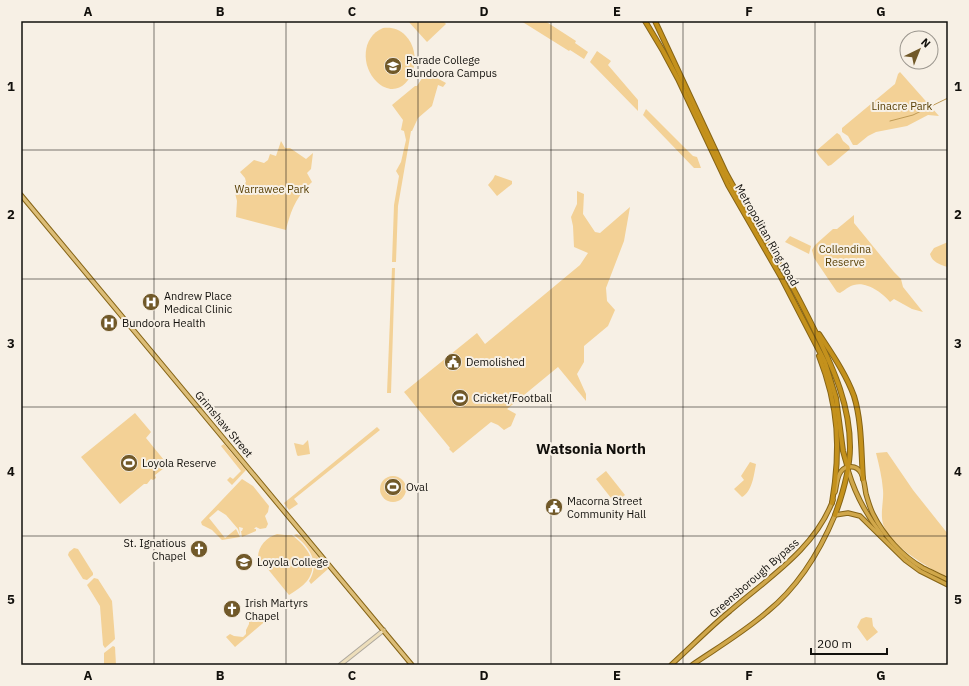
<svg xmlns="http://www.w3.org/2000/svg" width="969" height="686" font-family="'IBM Plex Sans',sans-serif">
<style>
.green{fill:#f3d196}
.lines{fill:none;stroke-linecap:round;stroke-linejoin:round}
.stream{stroke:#bf9a55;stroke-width:1}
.secondary-casing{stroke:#aea89d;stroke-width:5}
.primary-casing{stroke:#866416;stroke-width:5.5}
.trunk-casing{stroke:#866416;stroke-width:5.5}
.motorway-casing{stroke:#866416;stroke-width:6}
.secondary{stroke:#eddebb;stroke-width:3}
.primary{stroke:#dcbd77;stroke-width:3.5}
.trunk{stroke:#d0a74a;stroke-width:3.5}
.motorway{stroke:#c4911c;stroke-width:4}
.grid{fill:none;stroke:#12100c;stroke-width:1;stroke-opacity:0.55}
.labels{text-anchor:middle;stroke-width:4;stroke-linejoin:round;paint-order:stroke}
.poi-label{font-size:11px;fill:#12100c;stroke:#f7f0e5;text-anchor:start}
.park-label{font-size:11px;fill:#573e03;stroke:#f7f0e5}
.street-label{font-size:11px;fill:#12100c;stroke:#f7f0e5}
.district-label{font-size:15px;font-weight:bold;fill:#12100c;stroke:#f7f0e5}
.neatline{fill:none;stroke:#12100c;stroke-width:1.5}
.grid-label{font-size:13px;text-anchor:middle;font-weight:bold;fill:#12100c}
</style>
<rect width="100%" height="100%" fill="#f7f0e5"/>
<!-- green -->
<g class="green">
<path d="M408,21H443L446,24L427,42Z"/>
<path d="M521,21H545L576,41L575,43L588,52L584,59L570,50L569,51Z"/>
<path d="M383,28C392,27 399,29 405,35C429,59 404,107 377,82C361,67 361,37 383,28Z"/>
<path d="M597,51L611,61L608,65L638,100V111L590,62Z"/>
<path d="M426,72L446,83L443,87L438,85L432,106L418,118L412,131H411L398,206L396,262H392L394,205L399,176L396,171L401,162L406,140L404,131L401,130L403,120L392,105L415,86H417Z"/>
<path d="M900,72L939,116L928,115L907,126L876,132L868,136L857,145H853L848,136L842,132V128L895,84L898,74Z"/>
<path d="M646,109L693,156L697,157L701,168H694L643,115Z"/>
<path d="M837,133L840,135L843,141L849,146L850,149L831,165L828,166L819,156L816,151Z"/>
<path d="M281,141L285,148H290L306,159L313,153L311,169L307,173L312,182C296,197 291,210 286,230L236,217L237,201L235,193L246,182L245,178L240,172L254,160L264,163L268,160L270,154L276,156Z"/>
<path d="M495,175L512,181V184L497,196L488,185L493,179Z"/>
<path d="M577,191L584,194L583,214L595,232L600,233L630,207L624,241L606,288L607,301L615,310L608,326L584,346V362L577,374L586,394V401L558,367L507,409L516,414L511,426L504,430L498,425L491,422L453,453L449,449L450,448L404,392L477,333L485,344L580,265L588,253L574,247L573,226L571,217L577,204Z"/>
<path d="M854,215V223L894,272L901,279L903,287L923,312L912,309L894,299L890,302C883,293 866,281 854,285C849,286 845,290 840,293L837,292L814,258L812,250L815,245L833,229H837Z"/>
<path d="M790,236L811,246L809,254L785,242Z"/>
<path d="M948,242V267C940,265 932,262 930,254L934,248Z"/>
<path d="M392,268H395L391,393H387Z"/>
<path d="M135,413L151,432L146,438L168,465L155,475L156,478L153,480L151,479L147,484H144L120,504L81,457Z"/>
<path d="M377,427L380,430L294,499L298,504L289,510L284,503Z"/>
<path d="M308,440L310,454L298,456L297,455L294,443L303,445Z"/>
<path d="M224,444L246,470L232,485L227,480L230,477L233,479L241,471L221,446Z"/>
<path d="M887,452L913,490L948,534V579C929,567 889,546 883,524C880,512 884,501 883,490C882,477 879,465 876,453Z"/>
<path d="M750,462L756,464C754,475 752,492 742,497L734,489L744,480L741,476Z"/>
<path d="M606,471L625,495L615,503L596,479Z"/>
<circle cx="393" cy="489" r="13"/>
<path d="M242,479L253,486L269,506L268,512L265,516L268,524L266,528L260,529L256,527L254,529H256V531L242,537L241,531H242L243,528L239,527L240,535L238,529L226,515L218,510L209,518L225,538L236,529L240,537L222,540L212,530L202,525L201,522Z"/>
<path d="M277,534L285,535H292C306,546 321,563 307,581C302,587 295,591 289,595L258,557C258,546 267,537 277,534Z"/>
<path d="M297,534L302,537L328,569L311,584L309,581C321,563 309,546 294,535Z"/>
<path d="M74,548L78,549L93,573V575L87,580L83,579L68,555L69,552Z"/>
<path d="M94,578L98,579L112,601L115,639L113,641L105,648L103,645L100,606L87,585Z"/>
<path d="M258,615H266L269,618L235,647L226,637L230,634L234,636L243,637L246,634V630L249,624V622Z"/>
<path d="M866,617L872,618L873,626L878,632L867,641L857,627L861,619Z"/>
<path d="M113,646L115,647L116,665H104V653Z"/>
</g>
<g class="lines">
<!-- stream -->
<path class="stream" d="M890,121L913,115L948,98"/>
<defs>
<path id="secondary" d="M340,665L384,630"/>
<path id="primary" d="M21,195L412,665"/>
<g id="trunk">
<path d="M848,470C855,494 867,516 882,535"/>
<path d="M835,492C837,484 837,469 848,467C864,464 864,484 866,494C868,501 870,508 873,514C884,536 902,556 923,568C931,572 940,576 948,580"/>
<path d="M671,665C691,647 709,628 730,611C768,578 815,549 833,500"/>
<path d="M692,665C717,648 744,632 767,612C798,587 820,551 835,515L848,513L860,516L905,560L920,571L948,585"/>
</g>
<g id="motorway">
<path d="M645,21L663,51L678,79L728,185L781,277L825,362L836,398L843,451L847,465"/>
<path d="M655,21L726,173C742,203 760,231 777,260C792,284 804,309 817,335C834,370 850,406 850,447C850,469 843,493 835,515"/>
<path d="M819,334C832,354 846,374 854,396C862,422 861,452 863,479"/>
<path d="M819,356C839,407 841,449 832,503"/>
</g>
</defs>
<!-- secondary casing -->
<use href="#secondary" class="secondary-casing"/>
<!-- primary casing -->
<use href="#primary" class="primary-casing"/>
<!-- trunk casing -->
<use href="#trunk" class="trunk-casing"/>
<!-- motorway casing -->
<use href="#motorway" class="motorway-casing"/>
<!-- secondary -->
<use href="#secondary" class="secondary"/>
<!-- primary -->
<use href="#primary" class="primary"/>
<!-- trunk -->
<use href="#trunk" class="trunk"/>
<!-- motorway -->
<use href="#motorway" class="motorway"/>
</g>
<!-- grid -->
<path class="grid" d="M154,21V665M286,21V665M418,21V665M551,21V665M683,21V665M815,21V665M21,150H948M21,279H948M21,407H948M21,536H948"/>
<!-- icons -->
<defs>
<symbol id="school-disc" viewBox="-11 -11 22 22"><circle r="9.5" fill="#715929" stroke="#f7f0e5"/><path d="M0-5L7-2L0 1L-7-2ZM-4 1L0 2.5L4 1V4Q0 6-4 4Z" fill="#fff"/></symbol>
<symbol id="hospital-disc" viewBox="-11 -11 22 22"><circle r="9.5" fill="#715929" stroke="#f7f0e5"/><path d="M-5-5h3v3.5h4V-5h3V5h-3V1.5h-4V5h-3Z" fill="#fff"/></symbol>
<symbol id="civic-disc" viewBox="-11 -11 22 22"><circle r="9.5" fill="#715929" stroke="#f7f0e5"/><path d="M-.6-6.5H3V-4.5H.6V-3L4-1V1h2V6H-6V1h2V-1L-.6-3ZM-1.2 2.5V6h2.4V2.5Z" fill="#fff"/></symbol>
<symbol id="stadium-disc" viewBox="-11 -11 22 22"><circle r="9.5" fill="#715929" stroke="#f7f0e5"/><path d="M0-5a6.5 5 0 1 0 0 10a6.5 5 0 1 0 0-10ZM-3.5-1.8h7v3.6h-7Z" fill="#fff"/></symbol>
<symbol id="church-disc" viewBox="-11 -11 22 22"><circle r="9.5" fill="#715929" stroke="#f7f0e5"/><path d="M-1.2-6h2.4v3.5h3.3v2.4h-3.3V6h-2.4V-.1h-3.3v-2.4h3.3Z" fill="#fff"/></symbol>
</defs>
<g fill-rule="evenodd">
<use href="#school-disc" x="383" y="56" width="20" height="20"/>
<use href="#hospital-disc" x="141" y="292" width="20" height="20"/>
<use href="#hospital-disc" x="99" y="313" width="20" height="20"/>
<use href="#civic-disc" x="443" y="352" width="20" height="20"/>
<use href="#stadium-disc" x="450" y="388" width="20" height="20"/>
<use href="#stadium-disc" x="119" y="453" width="20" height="20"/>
<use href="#stadium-disc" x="383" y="477" width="20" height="20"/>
<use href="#civic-disc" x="544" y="497" width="20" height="20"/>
<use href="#church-disc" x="189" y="539" width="20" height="20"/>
<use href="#school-disc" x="234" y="552" width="20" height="20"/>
<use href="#church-disc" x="222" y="599" width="20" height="20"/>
</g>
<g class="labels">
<!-- poi labels -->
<g class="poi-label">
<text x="406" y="64">Parade College<tspan x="406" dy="13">Bundoora Campus</tspan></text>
<text x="164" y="300">Andrew Place<tspan x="164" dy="13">Medical Clinic</tspan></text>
<text x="122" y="327">Bundoora Health</text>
<text x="466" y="366">Demolished</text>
<text x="473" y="402">Cricket/Football</text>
<text x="142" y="467">Loyola Reserve</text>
<text x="406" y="491">Oval</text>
<text x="567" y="505">Macorna Street<tspan x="567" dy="13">Community Hall</tspan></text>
<text x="186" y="547" text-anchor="end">St. Ignatious<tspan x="186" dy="13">Chapel</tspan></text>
<text x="257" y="566">Loyola College</text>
<text x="245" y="607">Irish Martyrs<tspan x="245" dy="13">Chapel</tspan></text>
</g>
<!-- park labels -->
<g class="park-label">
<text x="902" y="110">Linacre Park</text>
<text x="272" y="193">Warrawee Park</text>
<text x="845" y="253">Collendina<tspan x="845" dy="13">Reserve</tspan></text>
</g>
<!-- street labels -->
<g class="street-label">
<text transform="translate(767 235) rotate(60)" y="4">Metropolitan Ring Road</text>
<text transform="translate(224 424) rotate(50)" y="4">Grimshaw Street</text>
<text transform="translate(754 578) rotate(-41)" y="4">Greensborough Bypass</text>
</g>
<!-- district labels -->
<g class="district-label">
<text x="591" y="454">Watsonia North</text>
</g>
</g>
<!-- border -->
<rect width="969" height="686" fill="none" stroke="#f7f0e5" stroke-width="44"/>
<!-- north arrow -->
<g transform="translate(919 50) rotate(43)"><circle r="19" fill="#f7f0e5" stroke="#9b968e"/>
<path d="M0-3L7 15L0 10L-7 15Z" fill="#715929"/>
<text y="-6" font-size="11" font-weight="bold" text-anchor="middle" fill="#12100c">N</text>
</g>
<!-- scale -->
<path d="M811 648v6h76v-6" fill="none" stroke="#12100c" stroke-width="2"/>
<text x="817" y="648" font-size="12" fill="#12100c" stroke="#f7f0e5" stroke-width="3" paint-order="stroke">200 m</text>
<rect x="22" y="22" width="925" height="642" class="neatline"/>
<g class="grid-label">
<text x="88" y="16">A</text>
<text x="220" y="16">B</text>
<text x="352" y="16">C</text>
<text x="484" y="16">D</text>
<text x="617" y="16">E</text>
<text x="749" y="16">F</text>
<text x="881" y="16">G</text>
<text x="11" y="91">1</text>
<text x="958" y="91">1</text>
<text x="11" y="219">2</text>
<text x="958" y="219">2</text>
<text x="11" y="348">3</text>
<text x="958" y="348">3</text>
<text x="11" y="476">4</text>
<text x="958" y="476">4</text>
<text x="11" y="604">5</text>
<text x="958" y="604">5</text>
<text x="88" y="680">A</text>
<text x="220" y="680">B</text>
<text x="352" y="680">C</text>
<text x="484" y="680">D</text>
<text x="617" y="680">E</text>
<text x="749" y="680">F</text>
<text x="881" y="680">G</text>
</g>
</svg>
